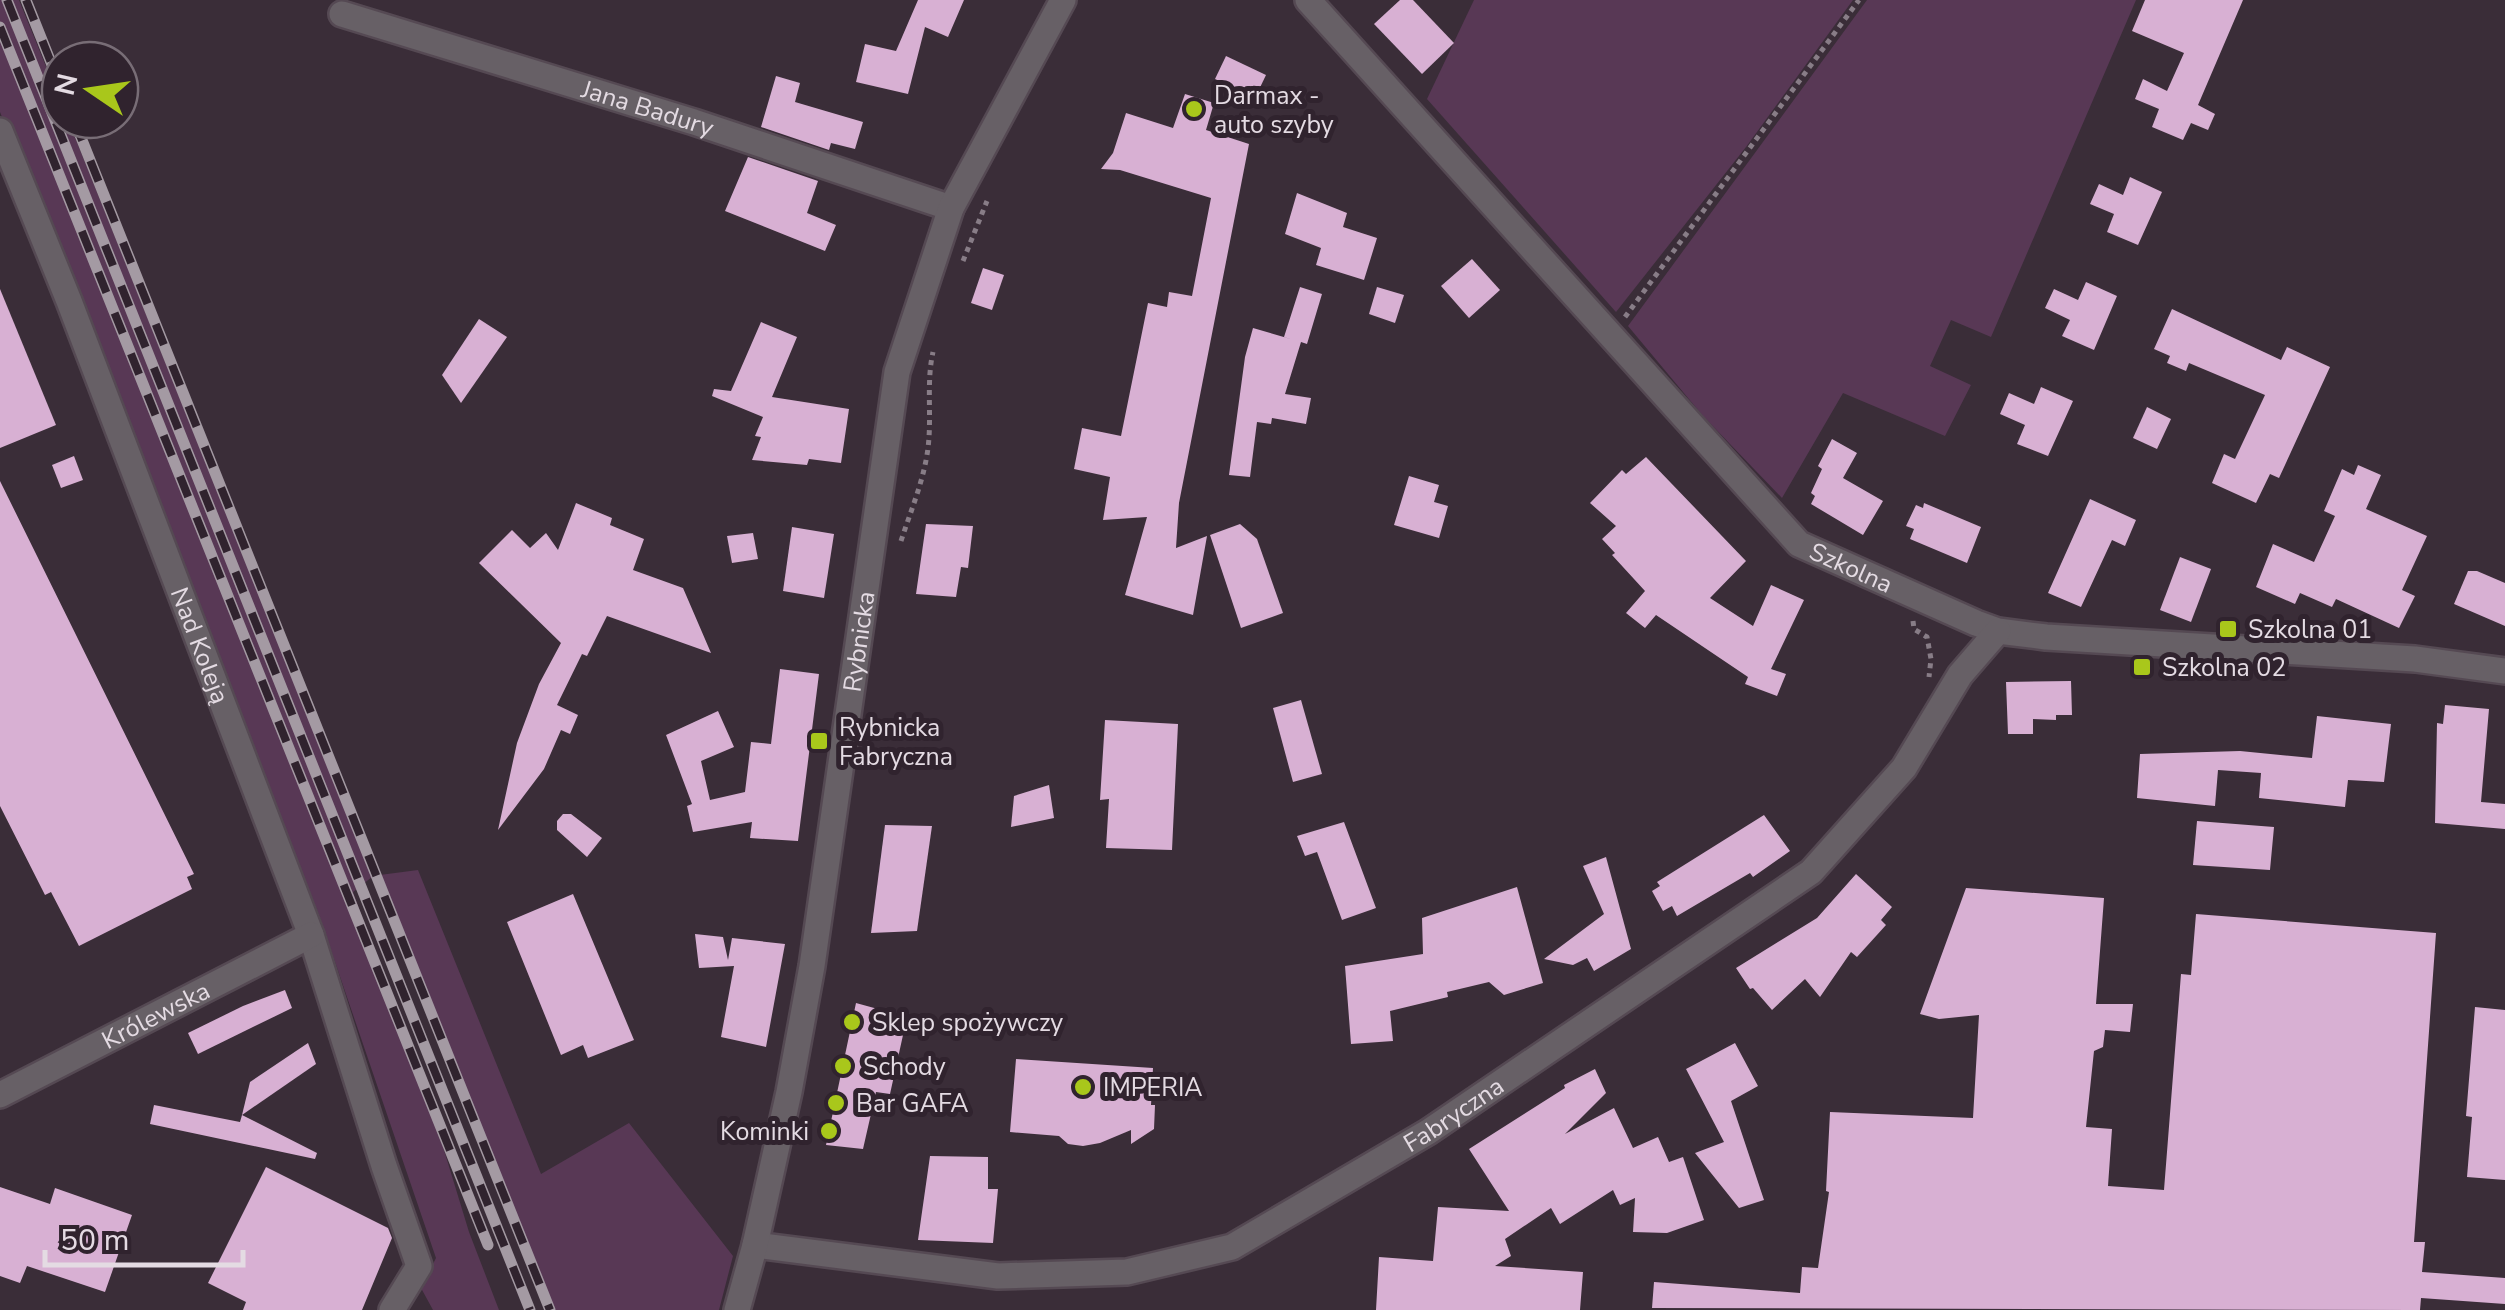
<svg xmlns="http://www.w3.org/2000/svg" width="2505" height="1310" font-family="'Nunito Sans',sans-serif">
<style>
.green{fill:#583855}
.building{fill:#d8b0d3}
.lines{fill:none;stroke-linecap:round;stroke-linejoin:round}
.minor-casing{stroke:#554953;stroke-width:30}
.tertiary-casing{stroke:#554953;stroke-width:30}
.path{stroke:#887d87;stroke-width:5;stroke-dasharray:5 5;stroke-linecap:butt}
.minor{stroke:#676066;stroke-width:25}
.tertiary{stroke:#676066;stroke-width:25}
.rail-casing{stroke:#a49aa3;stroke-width:11}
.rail{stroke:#30232e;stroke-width:8;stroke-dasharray:22;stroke-linecap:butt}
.poi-dot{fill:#a9c71b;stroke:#30232e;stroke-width:4}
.labels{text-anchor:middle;stroke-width:10;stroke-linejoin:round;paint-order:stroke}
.poi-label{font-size:25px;fill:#e4dbe3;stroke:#30232e;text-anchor:start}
.street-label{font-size:25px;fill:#e4dbe3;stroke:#30232e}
</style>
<rect width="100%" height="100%" fill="#3a2d38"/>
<!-- green -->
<g class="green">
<path d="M0,0H19L60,101V120H68L372,876L418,870L541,1174L629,1123L733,1256L719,1310H555L372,877L353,892L433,1114L469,1232L499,1310H433L421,1288L436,1258L319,915L0,112Z"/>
<path d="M1474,0H1853L1746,147L1616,312L1427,99Z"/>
<path d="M1867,0H2136L1991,337L1951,320L1930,366L1971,385L1945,436L1843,393L1782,498L1703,416L1628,326Z"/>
</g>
<!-- building -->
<g class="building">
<path d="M918,0H964L948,37L925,27L908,94L856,82L865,44L896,51Z"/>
<path d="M1400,0H1413L1454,43L1422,74L1374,24Z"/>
<path d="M2145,0H2243L2198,105L2215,114L2208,130L2191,123L2183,140L2152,127L2159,109L2135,99L2143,79L2167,91L2184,53L2132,31Z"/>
<path d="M1226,56L1266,75L1255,98L1215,79Z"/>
<path d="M776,76L800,83L795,102L863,122L855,149L831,143L829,150L761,127Z"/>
<path d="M1185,94L1214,103L1206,130L1249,144L1179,503L1176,548L1207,536L1193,615L1125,595L1147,517L1103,520L1110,477L1074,469L1082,428L1121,436L1148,303L1167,307L1169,292L1192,296L1211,198L1120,170L1101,169L1113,153L1126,113L1173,128Z"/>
<path d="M748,157L818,181L807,213L836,225L825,251L725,211Z"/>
<path d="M2130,177L2162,192L2138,245L2107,232L2114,214L2090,204L2099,184L2123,195Z"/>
<path d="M1297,193L1347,213L1343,227L1377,238L1364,280L1316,265L1321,248L1285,234Z"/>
<path d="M1472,259L1500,290L1469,318L1441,286Z"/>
<path d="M983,268L1004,275L992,310L971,303Z"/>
<path d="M2086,282L2117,296L2094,350L2062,336L2070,320L2045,308L2054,289L2078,300Z"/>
<path d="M1300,287L1322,294L1307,344L1301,342L1285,394L1311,398L1306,424L1272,418L1271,424L1257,422L1250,477L1229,475L1245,357L1253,328L1294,340L1284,337Z"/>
<path d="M1377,287L1404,295L1395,323L1369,314Z"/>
<path d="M0,289L56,425L0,448Z"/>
<path d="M2172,309L2281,360L2287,347L2330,367L2279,478L2270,474L2256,503L2212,483L2224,454L2235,459L2265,395L2189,363L2186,371L2167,363L2170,356L2154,349Z"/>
<path d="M479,319L507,337L461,403L442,375Z"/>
<path d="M761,322L797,337L772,397L849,409L841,463L809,459L807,465L752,460L761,437L755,436L763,417L712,396L714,389L731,391Z"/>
<path d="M2041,387L2073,401L2048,456L2017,444L2025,425L2000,414L2009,393L2034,404Z"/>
<path d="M2147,407L2171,419L2157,449L2133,438Z"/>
<path d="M1832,439L1857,453L1843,478L1883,501L1863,535L1811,504L1815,496L1811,493L1822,469L1818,466Z"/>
<path d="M74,456L83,480L61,488L52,465Z"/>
<path d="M1646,457L1746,561L1710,598L1753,626L1771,585L1804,600L1771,669L1786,674L1777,696L1745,684L1748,677L1656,615L1645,628L1626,613L1645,591L1612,555L1615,553L1602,539L1616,526L1590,503L1622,470L1626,474Z"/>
<path d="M2358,465L2381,475L2366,509L2427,536L2402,590L2415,596L2399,628L2336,599L2332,607L2300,593L2295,604L2256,587L2273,544L2314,562L2335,516L2324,511L2342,469L2354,475Z"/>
<path d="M1409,476L1439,485L1434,502L1448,506L1439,538L1394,525Z"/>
<path d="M0,481L194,874L187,877L192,889L79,946L51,892L45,895L0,806Z"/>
<path d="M2090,499L2136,520L2125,546L2112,540L2081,607L2048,593Z"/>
<path d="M576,503L612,518L610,525L644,539L633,570L683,588L711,653L607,616L587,656L582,654L557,705L578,715L570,734L561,730L544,769L498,830L517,743L539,684L561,643L479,563L512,530L530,548L546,533L558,550Z"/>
<path d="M1924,503L1981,527L1967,563L1910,539L1914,529L1906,526L1916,505L1923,508Z"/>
<path d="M926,524L973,526L968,568L961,567L956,597L916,594Z"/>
<path d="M1240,524L1257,539L1283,613L1241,628L1210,535Z"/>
<path d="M792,527L834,534L824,598L783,591Z"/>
<path d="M753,533L758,559L732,563L727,536Z"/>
<path d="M2180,557L2211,569L2191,622L2160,610Z"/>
<path d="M2468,571H2477L2505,583V626L2454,604Z"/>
<path d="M780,669L819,674L798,841L750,838L752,822L693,832L687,806L692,804L666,735L718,711L734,747L701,761L710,800L745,792L751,742L771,744Z"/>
<path d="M2071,681L2072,715H2056V720L2033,719V734H2008L2006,682Z"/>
<path d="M1301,700L1322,774L1293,782L1273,708Z"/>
<path d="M2445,705L2489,709L2481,802L2505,804V829L2435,823L2437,723L2443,724Z"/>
<path d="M2317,716L2391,724L2384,782L2348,780L2345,807L2259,798L2261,773L2218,770L2215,806L2137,798L2140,754L2240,751L2312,758Z"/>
<path d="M1105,720L1178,724L1172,850L1106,848L1109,799L1100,800Z"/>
<path d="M1049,785L1054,818L1011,827L1014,796Z"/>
<path d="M563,814H571L602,838L587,857L557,830V821Z"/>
<path d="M1764,815L1790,851L1753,877L1750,873L1677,916L1672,906L1663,911L1652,891L1660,886L1657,882Z"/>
<path d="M2197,821L2274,827L2270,870L2193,865Z"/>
<path d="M1344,822L1376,908L1342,920L1317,852L1305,856L1297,836Z"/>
<path d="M885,825L932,826L917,931L871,933Z"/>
<path d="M1606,857L1631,949L1594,971L1587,958L1573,965L1544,959L1604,914L1583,866Z"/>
<path d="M1856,874L1892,907L1881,920L1886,925L1857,957L1851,952L1820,997L1805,979L1772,1010L1753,988L1750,989L1736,968L1817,918Z"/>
<path d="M1517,887L1543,983L1504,995L1489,982L1447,992L1448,997L1390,1011L1393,1041L1351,1044L1345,966L1423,954L1422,918Z"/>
<path d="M1966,888L2104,898L2096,1004H2133L2130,1032L2105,1030L2103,1047L2094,1051L2086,1127L2112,1129L2108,1186L2164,1190L2181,974L2191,975L2196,914L2436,933L2414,1242H2425L2422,1272L2505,1278V1304L2421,1298L2420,1310L1652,1308L1654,1282L1800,1293L1802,1267L1818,1268L1829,1192L1826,1191L1830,1112L1973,1118L1979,1015L1939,1019L1920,1014Z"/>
<path d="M573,894L634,1040L588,1058L583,1045L561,1055L507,922Z"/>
<path d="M695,934L723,937L728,960L732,938L785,944L766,1047L721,1037L734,966L699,968Z"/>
<path d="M285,990L292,1008L198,1054L188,1033L243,1006Z"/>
<path d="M856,1003L907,1017L890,1094L876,1092L863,1149L826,1145Z"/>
<path d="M2475,1007L2505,1010V1180L2467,1177L2472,1117L2466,1116Z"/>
<path d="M308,1043L316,1064L242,1115L250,1082Z"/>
<path d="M1735,1043L1758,1086L1731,1101L1764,1200L1739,1208L1695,1153L1724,1142L1686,1069Z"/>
<path d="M1016,1059L1153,1068L1151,1105H1155L1154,1129L1131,1144V1130L1100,1143L1083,1146L1068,1144L1059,1136L1010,1132Z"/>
<path d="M1595,1069L1606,1093L1565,1134L1614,1108L1633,1148L1658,1137L1669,1162L1683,1157L1704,1220L1667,1233L1633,1232L1635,1198L1620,1205L1613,1190L1560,1224L1551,1208L1505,1239L1511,1256L1495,1266L1583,1272L1580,1310H1376L1379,1257L1433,1261L1438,1207L1509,1211L1469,1149L1565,1088L1564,1085Z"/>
<path d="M154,1105L240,1122L242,1115L317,1153L315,1159L150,1124Z"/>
<path d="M930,1156L988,1157V1189H998L993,1243L918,1240Z"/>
<path d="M266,1167L388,1228L392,1238L362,1310H243L246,1302L208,1283Z"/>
<path d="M0,1187L50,1204L55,1188L132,1215L105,1292L27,1266L20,1283L0,1276Z"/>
</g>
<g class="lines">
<defs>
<g id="minor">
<path id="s1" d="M1308,0L1799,544L1976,623L1998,631L2046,637L2415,659L2505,671"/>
<path id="s2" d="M342,14L694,122L951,208"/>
<path id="s3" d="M0,131L69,301L311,935L384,1166L419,1266L392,1310"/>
<path id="s4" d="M0,1095L311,935"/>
<path id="s5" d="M755,1245L998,1276L1127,1272L1232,1247L1428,1132L1811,872L1904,768L1960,675L1998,631"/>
</g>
<g id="tertiary">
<path id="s6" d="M737,1310L755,1245L789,1092L812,966L897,372L951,208L1063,0"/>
</g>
</defs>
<!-- minor casing -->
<use href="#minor" class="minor-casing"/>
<!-- tertiary casing -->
<use href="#tertiary" class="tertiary-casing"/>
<!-- path -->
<g class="path">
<path d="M963,261L987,201"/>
<path d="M1625,317L1859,0"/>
<path d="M901,541C911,510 924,480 928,448C932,416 926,383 933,352"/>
<path d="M1913,621L1914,629L1927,637L1931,659L1929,677"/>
</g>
<!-- minor -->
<use href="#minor" class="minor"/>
<!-- tertiary -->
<use href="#tertiary" class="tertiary"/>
<defs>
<g id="rail">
<path d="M7,0L530,1310"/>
<path d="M26,0L60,85"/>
<path d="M0,27L488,1245"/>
<path d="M74,120L550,1310"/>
</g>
</defs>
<!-- rail casing -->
<use href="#rail" class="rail-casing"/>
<!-- rail -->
<use href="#rail" class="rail"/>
</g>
<!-- markers -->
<g class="poi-dot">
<circle cx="1194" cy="109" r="10"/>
<rect x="2218" y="619" width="20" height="20" rx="5"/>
<rect x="2132" y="657" width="20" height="20" rx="5"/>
<rect x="809" y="731" width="20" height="20" rx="5"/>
<circle cx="852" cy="1022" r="10"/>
<circle cx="843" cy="1066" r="10"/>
<circle cx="1083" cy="1087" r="10"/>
<circle cx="836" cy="1103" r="10"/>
<circle cx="829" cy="1131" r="10"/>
</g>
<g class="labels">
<!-- poi labels -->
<g class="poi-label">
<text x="1214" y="104">Darmax -<tspan x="1214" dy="29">auto szyby</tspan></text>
<text x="2248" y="638">Szkolna 01</text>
<text x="2162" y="676">Szkolna 02</text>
<text x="839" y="736">Rybnicka<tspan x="839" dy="29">Fabryczna</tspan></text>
<text x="872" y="1031">Sklep spożywczy</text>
<text x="863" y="1075">Schody</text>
<text x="1103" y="1096">IMPERIA</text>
<text x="856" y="1112">Bar GAFA</text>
<text x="809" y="1140" text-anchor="end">Kominki</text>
</g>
<!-- street labels -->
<g class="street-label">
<text dy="9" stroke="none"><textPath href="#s2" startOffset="320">Jana Badury</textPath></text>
<text dy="9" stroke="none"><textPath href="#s1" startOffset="790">Szkolna</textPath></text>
<text dy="9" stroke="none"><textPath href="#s6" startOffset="680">Rybnicka</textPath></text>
<text dy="9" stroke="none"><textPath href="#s3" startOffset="552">Nad Koleją</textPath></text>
<text dy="9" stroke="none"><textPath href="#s4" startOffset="175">Królewska</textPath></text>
<text dy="9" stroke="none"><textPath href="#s5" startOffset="740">Fabryczna</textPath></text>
</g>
</g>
<!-- north arrow -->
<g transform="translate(90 90) rotate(283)"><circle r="48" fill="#30232e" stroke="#786d76" stroke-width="2.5"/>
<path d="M0-8L18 38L0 25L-18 38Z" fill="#a9c71b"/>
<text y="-15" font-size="28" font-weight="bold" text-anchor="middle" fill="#e4dbe3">N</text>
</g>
<!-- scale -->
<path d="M45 1250v15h198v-15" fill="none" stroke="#e4dbe3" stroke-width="5"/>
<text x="60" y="1250" font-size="30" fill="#e4dbe3" stroke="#30232e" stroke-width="8" paint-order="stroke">50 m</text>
</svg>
